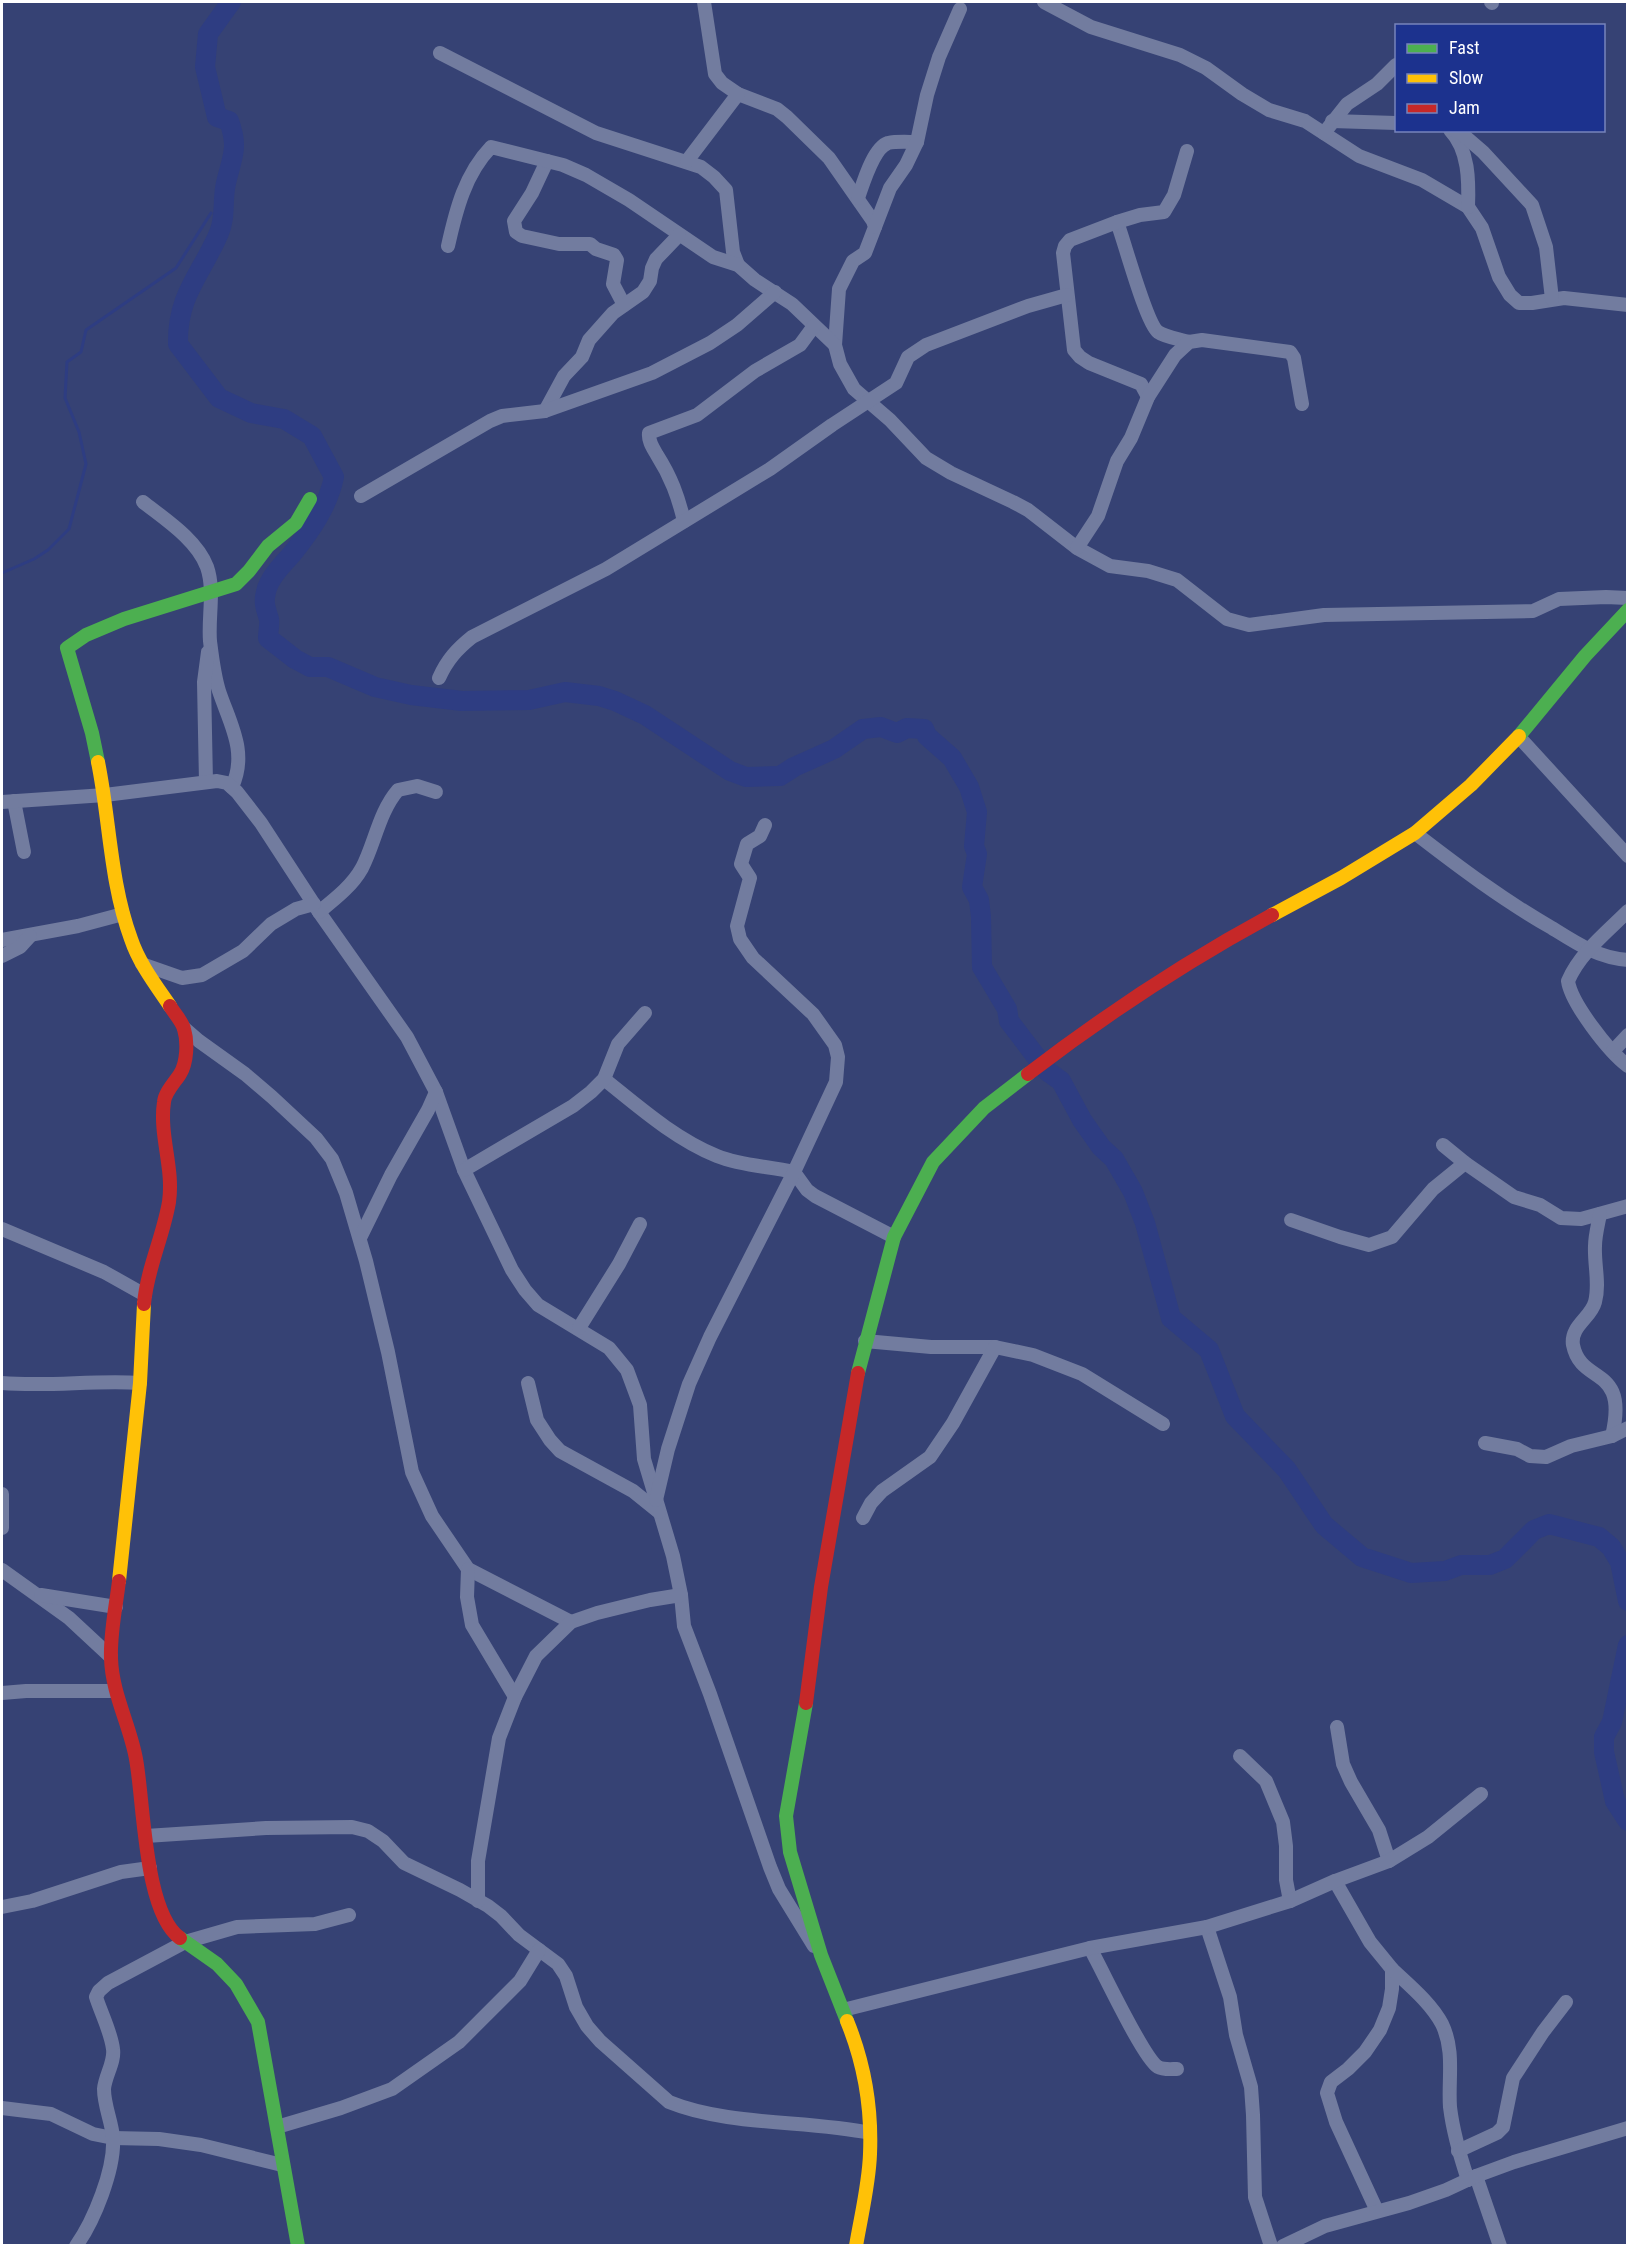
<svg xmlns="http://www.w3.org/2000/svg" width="1629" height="2247" font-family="'Roboto Condensed',sans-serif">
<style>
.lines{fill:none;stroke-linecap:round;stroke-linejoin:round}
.stream{stroke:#2e3d82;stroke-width:3}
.river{stroke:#2e3d82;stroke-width:20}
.street{stroke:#727c9f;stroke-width:14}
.fast{stroke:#4caf50;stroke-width:14}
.slow{stroke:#ffc107;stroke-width:14}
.jam{stroke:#c62828;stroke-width:14}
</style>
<rect width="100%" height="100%" fill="#364274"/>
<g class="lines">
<!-- stream -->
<path class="stream" d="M2,573L34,559L48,550L69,529L86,464L79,432L65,398L67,362L81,352L86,330L176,268L211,213"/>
<!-- river -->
<g class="river">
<path d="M231,2L208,34L205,67L217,117L229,121C239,148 232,157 226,183C222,200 226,217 219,233C201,275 177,295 178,344L219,398L251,413L284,419L312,436L334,477C328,506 311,530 292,554C282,565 269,578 266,592C263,603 266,609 269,619C270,625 268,632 268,638L295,659L310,667H328L375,687L411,695L462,701L529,700L565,692L599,696L615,701L645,715L730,771L746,777L780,776L794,767L834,749L863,729L881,727L897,733L907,728L924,729L927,736L952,758L969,787L977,812L974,846L977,854L972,887L979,900L981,917L982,967L1007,1009L1009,1021L1047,1071L1061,1081L1082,1120L1101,1147L1114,1159L1133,1192L1145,1223L1171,1318L1209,1350L1235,1416L1287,1470L1324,1525L1362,1557L1411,1573L1445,1571L1461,1565H1490L1505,1559L1534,1530L1549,1524L1599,1537L1611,1547L1620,1562L1628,1601"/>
<path d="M1628,1645L1612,1722L1604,1737V1752L1615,1801L1628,1821"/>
</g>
<!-- street -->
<g class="street">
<path d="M704,2L715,74L722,83L738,94L777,109L787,117L829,158L873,221L875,227L865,253L853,261L839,289L835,345L840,364L854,389L890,420L926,458L951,473L1013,502L1028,510L1077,548L1110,566L1148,571L1177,580L1227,619L1249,625L1324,615L1533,611L1559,599L1606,597L1628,598"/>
<path d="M1044,2L1091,27L1180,55L1206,68L1242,94L1269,110L1305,121L1359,156L1422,180L1468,207L1482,228L1499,277L1510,295L1519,303H1532L1564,298L1628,305"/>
<path d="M1491,2L1492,3"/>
<path d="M440,53L596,133L701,167L714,177L726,190L733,252L738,265"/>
<path d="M1332,121L1396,123"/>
<path d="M1450,130C1469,150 1469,181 1468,207"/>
<path d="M1454,130L1461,133L1483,152L1532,205L1546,247L1552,299"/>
<path d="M1324,133L1347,104L1377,84L1396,65"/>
<path d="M547,161L532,193L514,221L516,232L522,236L559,244H590L596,249L614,255L617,260L613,284L624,305"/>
<path d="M687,161L738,94"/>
<path d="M858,198C863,184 873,148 888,143C897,141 908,142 917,142"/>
<path d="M1117,222C1124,240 1146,323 1158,332C1165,337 1180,339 1189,342"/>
<path d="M875,227L890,188L906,165L917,142L927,95L939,57L960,9"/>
<path d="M448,246C456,210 465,174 491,147L563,165L586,175L629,200L713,257L738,265L755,280L792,304L835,345"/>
<path d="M1148,397L1141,384L1089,363L1080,357L1074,350L1063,253L1065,246L1070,240L1117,222L1140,215L1164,212L1174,195L1187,151"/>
<path d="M545,411L564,376L582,357L589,340L613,313L643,292L650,281L652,268L656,259L679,235"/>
<path d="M361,496L490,421L502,416L545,411L652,373L710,343L737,325L775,292"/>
<path d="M143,502C166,520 197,540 207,567C215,590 208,617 210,641C212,657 214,675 219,691C230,724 248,752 232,787"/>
<path d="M684,521C678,496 671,477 657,455C653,448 648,441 649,433L697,415L755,371L800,345L814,326"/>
<path d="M1077,548L1098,516L1117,461L1131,438L1148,397L1175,355L1189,342L1202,340L1290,352L1294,358L1302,404"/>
<path d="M439,678C447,660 457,649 472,637L606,569L770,469L832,425L896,383L908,357L926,345L1028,306L1067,295"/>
<path d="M1519,737L1628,856"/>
<path d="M206,782L204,682L208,652"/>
<path d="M14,801L24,852"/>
<path d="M2,802L105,795L217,781L227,783L237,792L261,823L319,912L407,1037L436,1092L464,1170L512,1270L525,1290L538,1305L609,1348L627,1370L640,1405L644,1459L673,1556L681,1595L684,1626L710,1694L770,1867L779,1889L814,1946"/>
<path d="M1415,833C1459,867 1503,900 1552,928C1576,943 1598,958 1628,960"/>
<path d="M1628,911C1607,932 1580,953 1568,981C1571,1003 1609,1052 1628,1066"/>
<path d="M319,912C335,899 352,886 362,868C375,843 379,812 398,790L417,786L436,792"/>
<path d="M2,940L78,926L123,914"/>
<path d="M2,956L20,947L30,936"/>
<path d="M142,964L182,978L202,975L243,951L271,924L296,909L314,904"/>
<path d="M184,1028L199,1041L245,1074L272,1097L316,1138L332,1159L346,1193L366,1261L388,1352L412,1472L432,1516L468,1569L571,1622"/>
<path d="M1613,1051L1628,1035"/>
<path d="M604,1079C639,1107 675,1139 717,1156C742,1166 768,1166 794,1172L807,1190L815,1196L894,1237"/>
<path d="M1443,1145L1465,1163L1514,1197L1540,1205L1561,1218L1581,1219L1628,1206"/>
<path d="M464,1170L573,1106L591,1092L604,1079L618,1044L645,1013"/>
<path d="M1600,1214C1598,1225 1595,1236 1595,1246C1594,1264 1600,1284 1595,1302C1591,1318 1570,1326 1573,1345C1581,1386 1629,1364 1612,1436"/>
<path d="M1291,1220L1340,1237L1369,1245L1392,1237L1433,1189L1465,1163"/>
<path d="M2,1229L104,1272L145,1295"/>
<path d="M360,1238L391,1175L428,1110L436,1092"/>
<path d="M579,1328L619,1264L640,1224"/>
<path d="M865,1341L931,1347H995L1033,1355L1082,1374L1163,1424"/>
<path d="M2,1383C48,1387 94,1380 140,1383"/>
<path d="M528,1383L537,1420L550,1440L560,1451L633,1491L659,1512"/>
<path d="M1485,1443L1517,1449L1530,1456L1546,1457L1571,1446L1612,1436L1628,1428"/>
<path d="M2,1494V1528"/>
<path d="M656,1500L668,1449L689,1384L710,1337L794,1172L836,1082L838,1057L835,1045L813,1014L753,958L740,939L737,926L750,878L741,864L747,844L760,836L765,825"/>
<path d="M863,1518L871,1503L882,1491L930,1457L953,1423L995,1347"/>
<path d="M468,1569L467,1597L472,1625L515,1697"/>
<path d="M2,1570L69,1618L111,1657"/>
<path d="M41,1595L116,1607"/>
<path d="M2,1693L26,1691H115"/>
<path d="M1337,1727L1343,1764L1351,1782L1379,1830L1389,1861"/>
<path d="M1240,1756L1266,1781L1283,1822L1286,1846V1880L1290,1901"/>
<path d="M146,1836L266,1828L352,1827L368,1831L383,1841L404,1863L460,1890L488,1906L501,1916L519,1935L558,1964L566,1976L576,2007L587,2026L600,2041L669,2102C728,2126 807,2120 870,2133"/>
<path d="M1335,1881L1370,1942L1392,1969V1989L1389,2008L1380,2030L1365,2052L1348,2069L1331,2082L1327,2093L1336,2122L1377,2211"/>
<path d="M478,1901V1861L499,1738L515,1697L536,1656L571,1622L597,1613L650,1600L681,1595"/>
<path d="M2,1907L32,1901L121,1872L150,1868"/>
<path d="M1207,1927L1230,1997L1236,2035L1251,2087L1253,2115L1255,2197L1271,2246"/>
<path d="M1090,1948C1102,1969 1143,2058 1158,2067C1163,2070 1171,2069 1177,2069"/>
<path d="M1392,1969C1409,1985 1431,2003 1442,2024C1455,2051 1448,2079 1450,2107C1453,2132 1460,2156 1468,2180"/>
<path d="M843,2010L1090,1948L1207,1927L1290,1901L1335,1881L1389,1861L1428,1837L1481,1794"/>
<path d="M2,2108L51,2114L93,2134L113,2138L159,2139L201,2145L282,2165"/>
<path d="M277,2127L341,2108L392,2089L459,2042L520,1981L539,1950"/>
<path d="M1458,2151L1497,2133L1503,2127L1513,2078L1543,2032L1566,2002"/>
<path d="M1476,2176L1500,2246"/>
<path d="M76,2246C94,2221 115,2169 113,2138C112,2122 104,2106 104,2089C105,2076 115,2062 113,2049C111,2032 101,2013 96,1997L99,1991L108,1983L185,1942L237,1927L315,1924L349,1915"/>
<path d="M1283,2246L1325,2226L1409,2203L1446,2190L1476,2176L1514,2162L1628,2128"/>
</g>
<!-- fast -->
<g class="fast">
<path d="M1519,736L1585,656L1628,610"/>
<path d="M98,762L92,733L67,648L86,635L124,619L236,584L249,571L268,546L296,523L310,499"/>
<path d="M858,1373L894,1237L933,1162L984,1108L1028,1074"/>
<path d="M806,1703L786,1816L790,1852L821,1955L847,2021"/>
<path d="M180,1938L217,1964L236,1984L258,2022L298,2246"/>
</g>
<!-- slow -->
<g class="slow">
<path d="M98,762C110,821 110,882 131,939C139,963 155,984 170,1006"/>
<path d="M1272,915L1341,878L1415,833L1471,785L1519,736"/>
<path d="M119,1581L140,1383L144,1304"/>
<path d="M847,2021C865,2065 872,2107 870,2154C869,2184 861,2216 856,2246"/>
</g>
<!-- jam -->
<g class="jam">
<path d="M1028,1074C1105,1015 1187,961 1272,915"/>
<path d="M144,1304C147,1269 163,1237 169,1202C174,1168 159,1135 164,1102C165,1092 175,1082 180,1074C187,1063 188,1042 184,1029C182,1021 174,1013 170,1006"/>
<path d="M119,1581C116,1606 110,1633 111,1658C112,1694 130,1725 136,1759C144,1802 144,1912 180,1938"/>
<path d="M806,1703L821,1587L858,1373"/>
</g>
</g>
<!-- border -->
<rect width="1629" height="2247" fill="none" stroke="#ffffff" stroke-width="6"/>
<!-- legend -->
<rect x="1395" y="24" width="210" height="108" fill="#1c328e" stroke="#7784bb" stroke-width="1.5"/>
<rect x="1407" y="44" width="30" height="9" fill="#4caf50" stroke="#7784bb" stroke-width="1.5"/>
<text x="1449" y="54" font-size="18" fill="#ffffff">Fast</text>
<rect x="1407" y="74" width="30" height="9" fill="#ffc107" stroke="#7784bb" stroke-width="1.5"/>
<text x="1449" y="84" font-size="18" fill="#ffffff">Slow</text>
<rect x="1407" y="104" width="30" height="9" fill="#c62828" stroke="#7784bb" stroke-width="1.5"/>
<text x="1449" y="114" font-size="18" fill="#ffffff">Jam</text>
</svg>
